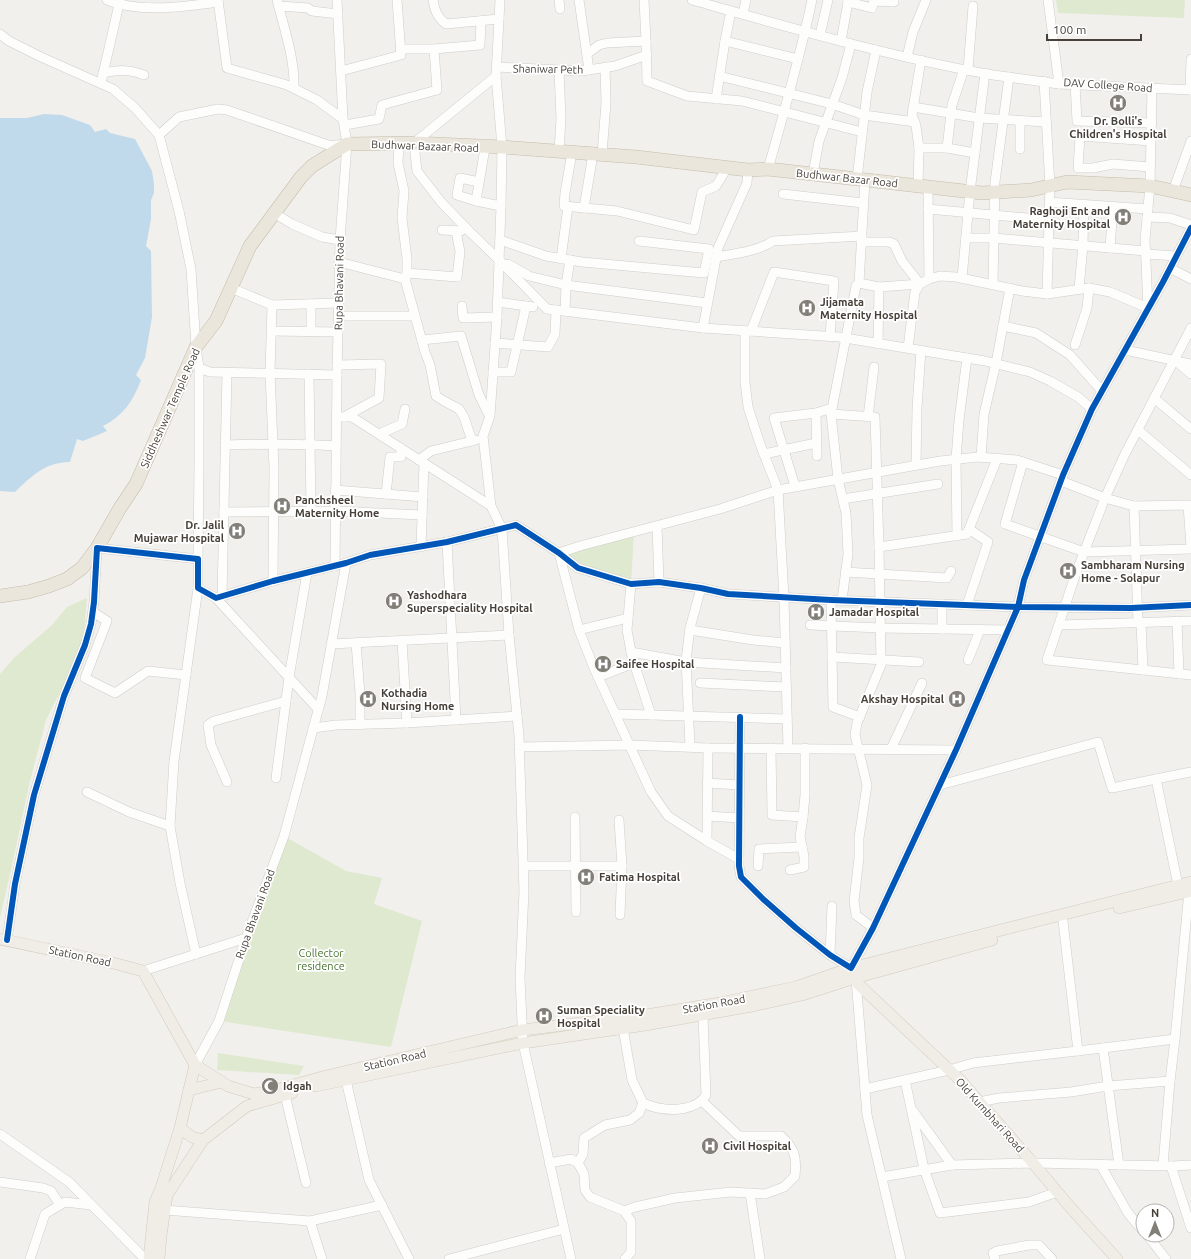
<svg xmlns="http://www.w3.org/2000/svg" width="1191" height="1259" font-family="Ubuntu,sans-serif">
<style>
.green{fill:#dfe9cf}
.water{fill:#c1daeb}
.lines{fill:none;stroke-linecap:round;stroke-linejoin:round}
.minor-casing{stroke:#cfcdca;stroke-width:10}
.major-casing{stroke:#d2cbbc;stroke-width:12}
.highway-casing{stroke:#c6bcab;stroke-width:14}
.minor{stroke:#fdfdfc;stroke-width:9}
.major{stroke:#f0ede6;stroke-width:11}
.highway{stroke:#eae6dc;stroke-width:13}
.cycleway-casing{stroke:#fff;stroke-width:8}
.cycleway{stroke:#0057b8;stroke-width:6}
.labels{text-anchor:middle;stroke-width:3.5;stroke-linejoin:round;paint-order:stroke}
.street-label{font-size:11px;fill:#474139;stroke:#fff}
.poi-label{font-size:11px;font-weight:bold;fill:#474139;stroke:#fff;text-anchor:start}
.park-label{font-size:11px;fill:#4a7431;stroke:#fff}
</style>
<rect width="100%" height="100%" fill="#f1f0ec"/>
<!-- green -->
<g class="green">
<path d="M1056,0H1185L1184,18L1058,13Z"/>
<path d="M634,532L631,584L578,568L559,553Z"/>
<path d="M87,598L84,634L63,686L46,720L30,781L11,870L0,917V674L14,658L52,625L67,607Z"/>
<path d="M284,836L346,871L382,878L374,904L422,921L391,1047L219,1021Z"/>
<path d="M218,1053L304,1066L299,1075L217,1070Z"/>
</g>
<!-- water -->
<path class="water" d="M44,114L62,115L90,125L95,132L106,129L110,133L135,139L152,171L154,184V193L151,200V219L146,246L151,251L152,317L145,358L136,375L141,380C134,400 122,417 103,426L107,431L83,441L77,439L70,462C45,462 32,476 15,492L0,491V118H27Z"/>
<g class="lines">
<defs>
<g id="minor">
<path d="M107,0C139,13 184,7 218,2"/>
<path d="M218,0L227,68L287,85L317,100L343,119"/>
<path d="M277,0C284,28 295,59 294,88"/>
<path d="M433,0C435,11 437,17 446,24L499,19"/>
<path d="M559,0L560,9"/>
<path d="M579,0L589,70"/>
<path d="M644,0L646,41L647,81L687,96L742,101L862,132"/>
<path d="M692,0C791,28 891,57 993,75C1015,78 1037,81 1059,84"/>
<path d="M848,0V2L872,8L874,1"/>
<path d="M874,0V1L894,2V0"/>
<path d="M1048,0L1059,84L1191,90"/>
<path d="M279,6L308,8L312,11L338,14"/>
<path d="M743,14L746,0"/>
<path d="M0,34L9,41L41,57L113,89L135,108L159,135L179,211L191,269L196,347L199,368L210,372L337,375"/>
<path d="M820,35L828,0"/>
<path d="M725,41L731,11"/>
<path d="M841,41L848,2"/>
<path d="M400,49H434"/>
<path d="M587,54L599,45L607,43L646,41"/>
<path d="M907,57L913,32L926,0"/>
<path d="M496,67L581,71L615,66L647,55"/>
<path d="M968,70L973,6"/>
<path d="M341,71L401,55L397,0"/>
<path d="M103,73C120,70 128,69 144,75"/>
<path d="M496,76L414,143L417,171L441,202L469,231L499,260L547,309L703,328L839,337L985,361L1030,372L1050,381L1078,397L1092,409"/>
<path d="M719,76L832,104L864,115L915,122"/>
<path d="M1044,81L1050,186L1047,294"/>
<path d="M101,83L120,0"/>
<path d="M1075,84L1077,121L1152,123"/>
<path d="M1190,90L1191,59"/>
<path d="M716,99L725,41L798,59"/>
<path d="M913,107L979,118L1046,122"/>
<path d="M1020,121V149"/>
<path d="M345,125L379,119L382,105L437,90L434,49L480,45L481,21"/>
<path d="M159,135L179,117L218,109L227,110L331,146L344,144"/>
<path d="M399,144L398,163L404,191L402,218L407,259V273L405,279L425,352L430,365L436,396L444,401L459,409L464,417L472,441"/>
<path d="M919,148H947L975,153"/>
<path d="M947,148L952,105L964,69"/>
<path d="M559,151L561,119L559,70"/>
<path d="M572,152L565,193L564,206L617,211L694,230L702,192L716,186L727,168"/>
<path d="M602,154L606,103L605,67"/>
<path d="M1150,167L1113,164L1093,168H1078L1080,136L1151,141"/>
<path d="M768,169C784,113 800,57 812,0"/>
<path d="M813,174L819,141L842,78L851,44"/>
<path d="M857,179L867,92L876,50"/>
<path d="M865,180L859,283L856,286L831,414L875,417L879,547L881,665L857,723L855,735L867,785L859,838V858L854,901L856,915L873,928"/>
<path d="M479,182L460,178L457,195L476,201L485,148"/>
<path d="M918,186L919,148L916,126L912,115L921,60"/>
<path d="M928,187L929,279"/>
<path d="M1173,191L1191,141"/>
<path d="M783,194L863,203"/>
<path d="M476,201L501,206"/>
<path d="M1049,202L1148,209"/>
<path d="M584,208L593,154"/>
<path d="M928,209L1049,220"/>
<path d="M274,213L292,224L322,237L340,240"/>
<path d="M1147,217L1170,218L1191,225"/>
<path d="M442,230L461,231"/>
<path d="M966,238H993L1146,251"/>
<path d="M500,240L546,256L582,262L704,273L709,249L639,241"/>
<path d="M861,242H889L894,244L902,261L920,284L879,287"/>
<path d="M1110,248L1113,207"/>
<path d="M1146,254L1176,256"/>
<path d="M716,257C733,254 759,251 773,241L862,236"/>
<path d="M561,259L568,206"/>
<path d="M339,262L405,279"/>
<path d="M508,264L529,276L566,285L707,303"/>
<path d="M1170,268L1191,279"/>
<path d="M407,273L457,277L460,252L456,231"/>
<path d="M962,278L970,192L985,73"/>
<path d="M859,283L879,287L878,344"/>
<path d="M993,284L995,182L1009,77"/>
<path d="M231,288L272,305L338,303"/>
<path d="M1079,289L1083,245L1084,205"/>
<path d="M497,302L533,307"/>
<path d="M272,305L270,373L274,468L273,581"/>
<path d="M462,306L463,318L497,317"/>
<path d="M565,311L566,285L570,260"/>
<path d="M338,316H414"/>
<path d="M1003,326L1036,333L1070,355L1102,391"/>
<path d="M703,328L718,248L747,183L748,170"/>
<path d="M1191,328L1125,454L1105,498L1076,573L1047,660L1191,675"/>
<path d="M272,331L338,332"/>
<path d="M311,331V304"/>
<path d="M745,331V382L748,407L760,444L778,490L784,598L788,748"/>
<path d="M751,331L774,272L834,281L830,337"/>
<path d="M422,340L461,336L479,395L489,415"/>
<path d="M495,343L548,347L555,334L556,310"/>
<path d="M1075,345L1087,308L1089,288"/>
<path d="M908,348L915,292L920,284L929,279L940,276L956,277L1022,291L1047,294L1089,288L1110,292L1148,308L1145,240L1150,186L1152,88"/>
<path d="M1125,350L1191,364"/>
<path d="M1177,362L1191,374"/>
<path d="M337,365L381,364L379,398L344,417"/>
<path d="M493,372H511L526,306"/>
<path d="M309,374L311,511"/>
<path d="M1154,398L1191,429"/>
<path d="M816,413L817,456"/>
<path d="M831,414L838,479L846,513L848,554L842,600"/>
<path d="M336,417H352L491,506L502,529L509,635L519,736L524,891L520,978L523,1043L571,1259"/>
<path d="M868,417L874,367"/>
<path d="M1138,430L1191,475"/>
<path d="M379,434L402,424L405,409"/>
<path d="M225,445C262,444 299,443 336,446"/>
<path d="M764,454L816,443"/>
<path d="M981,457L984,414L996,363L1010,288"/>
<path d="M419,460L431,451L476,440"/>
<path d="M1023,462L1005,524L1084,552L1191,549"/>
<path d="M916,465L917,408L921,350"/>
<path d="M1061,481L1105,498L1134,506L1188,505L1191,547"/>
<path d="M795,486L774,418L816,413L832,408"/>
<path d="M335,490L423,497"/>
<path d="M386,494L390,457H401V448"/>
<path d="M843,499L938,484"/>
<path d="M491,506L483,436L490,416L497,317L501,206L502,147L496,76L500,0"/>
<path d="M1134,506L1138,623"/>
<path d="M224,512L335,511L422,515"/>
<path d="M657,526L659,582"/>
<path d="M957,536L956,459L959,420L967,358"/>
<path d="M447,542L456,720"/>
<path d="M421,547L424,463"/>
<path d="M879,547L967,534L997,459"/>
<path d="M198,559L199,464V368"/>
<path d="M335,566L337,375L340,240L347,144L343,119L337,0"/>
<path d="M845,572L947,578L951,571"/>
<path d="M222,596L227,373"/>
<path d="M216,598L318,709"/>
<path d="M831,600L833,707L860,717"/>
<path d="M942,604V629"/>
<path d="M967,605L988,542L969,529"/>
<path d="M93,612L107,621L85,678L115,693L148,671L186,675"/>
<path d="M1177,621L1179,674"/>
<path d="M1141,623L1143,670"/>
<path d="M810,625L880,628L1008,630"/>
<path d="M1059,625L1191,621"/>
<path d="M579,630L628,618"/>
<path d="M690,630L753,640L785,643"/>
<path d="M402,641L407,723"/>
<path d="M356,643L360,694V725"/>
<path d="M331,644L509,635"/>
<path d="M631,652L686,662L786,668"/>
<path d="M832,657L919,662"/>
<path d="M968,660L980,630"/>
<path d="M598,677L634,663"/>
<path d="M700,683L786,687"/>
<path d="M615,714L651,715L632,657L627,630L631,584"/>
<path d="M651,715L787,719"/>
<path d="M740,717L739,866L741,877L763,899L796,928L830,955L851,968L873,928L956,750L1018,607L1024,580L1063,475L1092,409L1163,282L1191,228"/>
<path d="M313,728L336,725L407,723L517,716"/>
<path d="M690,746L686,660L690,628L701,588"/>
<path d="M519,747L629,745L708,748L956,750"/>
<path d="M771,748L772,815L803,817L805,795V748"/>
<path d="M891,749L922,683"/>
<path d="M276,778L289,677L307,573"/>
<path d="M1156,779L1191,772"/>
<path d="M227,782L211,745L208,725L214,721L286,701"/>
<path d="M707,783L739,785"/>
<path d="M940,785L1098,742L1112,788L1156,779L1178,885"/>
<path d="M87,792L129,812L170,826"/>
<path d="M707,816L739,818"/>
<path d="M575,817L576,912"/>
<path d="M619,820L622,866L620,915"/>
<path d="M707,841L708,748"/>
<path d="M739,859L707,841L668,816L651,792L594,668L579,630L559,553L580,546L720,509L778,490L940,461L978,457L1017,460L1063,475"/>
<path d="M524,866H622"/>
<path d="M758,866L759,849L802,847"/>
<path d="M790,870L804,867V856L800,837L803,817"/>
<path d="M1063,921L1078,1051"/>
<path d="M7,940L15,884L34,795L64,696L85,645L91,624L94,602L97,548L198,559V588L216,598L273,581L346,563L370,555L447,542L516,525L559,553L578,568L631,584L659,582L701,588L728,594L831,600L1018,607L1131,608L1191,605"/>
<path d="M196,954L180,883L170,826L174,761L198,588"/>
<path d="M830,955L832,906"/>
<path d="M143,971L246,938"/>
<path d="M856,979L867,1115L901,1259"/>
<path d="M623,1028L632,1080L643,1103C648,1105 653,1107 658,1108C674,1111 697,1110 706,1095L703,1016"/>
<path d="M1175,1039L1189,891"/>
<path d="M1103,1048L1175,1039L1170,1081L1163,1165"/>
<path d="M195,1065L219,1021L246,938L284,836L322,696L346,563"/>
<path d="M346,1080L369,1180L409,1259"/>
<path d="M905,1080L924,1169L940,1213L1029,1202L1057,1192"/>
<path d="M865,1089L949,1070L973,1063L1103,1048L1119,1165"/>
<path d="M285,1095L306,1183"/>
<path d="M979,1102L999,1098L1071,1092L1108,1086L1170,1081"/>
<path d="M913,1111L952,1165"/>
<path d="M0,1134L69,1182L145,1259"/>
<path d="M549,1163L571,1159L578,1163L584,1174L585,1190L590,1197L624,1211L631,1221V1252L625,1259"/>
<path d="M578,1163L583,1154L584,1138L605,1125L630,1120L639,1113L643,1103"/>
<path d="M1100,1164L1128,1213L1143,1231"/>
<path d="M1171,1166L1191,1165"/>
<path d="M882,1177L952,1165L1033,1163L1171,1166L1191,1228"/>
<path d="M0,1182L43,1188L51,1191L60,1205"/>
<path d="M750,1193L760,1259"/>
<path d="M164,1210L310,1221L382,1205"/>
<path d="M624,1211L635,1207L675,1198L731,1192L765,1194L784,1187L795,1176C797,1157 795,1149 781,1136H739L702,1101"/>
<path d="M310,1221L322,1259"/>
<path d="M1147,1235L1166,1259"/>
<path d="M30,1259L45,1214L65,1202L91,1205"/>
<path d="M449,1259L564,1229"/>
<path d="M995,1259L993,1253L997,1251L1029,1245H1039L1052,1259"/>
</g>
<g id="major">
<path d="M1119,908L1191,891"/>
<path d="M0,939L113,963L143,971L195,1065L228,1086L254,1094L279,1089L326,1076L522,1030L640,1016L720,1003L796,987L851,968L1191,882"/>
<path d="M855,978L858,984L960,1080L1033,1163L1070,1207L1117,1259"/>
<path d="M316,1086L523,1043L645,1025L752,1006L802,995L855,978L992,940"/>
<path d="M189,1090L222,1082"/>
<path d="M180,1128L192,1137L203,1140"/>
<path d="M149,1259L155,1202L161,1188L180,1128L195,1065"/>
<path d="M159,1259L161,1235L167,1195L203,1140L247,1106L292,1093"/>
</g>
<path id="highway" d="M0,596L28,592L49,586L67,579L82,568L97,548L120,508L136,484L196,347L216,321L250,246L301,177L312,166L347,144L414,143L502,147L636,157L748,170L768,169L982,193L1031,190L1067,182L1150,186L1191,195"/>
</defs>
<!-- minor casing -->
<use href="#minor" class="minor-casing"/>
<!-- major casing -->
<use href="#major" class="major-casing"/>
<!-- highway casing -->
<use href="#highway" class="highway-casing"/>
<!-- minor -->
<use href="#minor" class="minor"/>
<!-- major -->
<use href="#major" class="major"/>
<!-- highway -->
<use href="#highway" class="highway"/>
<defs>
<g id="cycleway">
<path d="M740,717L739,866L741,877L763,899L796,928L830,955L851,968L873,928L956,750L1018,607L1024,580L1063,475L1092,409L1163,282L1191,228"/>
<path d="M7,940L15,884L34,795L64,696L85,645L91,624L94,602L97,548L198,559V588L216,598L273,581L346,563L370,555L447,542L516,525L559,553L578,568L631,584L659,582L701,588L728,594L831,600L1018,607L1131,608L1191,605"/>
</g>
</defs>
<!-- cycleway casing -->
<use href="#cycleway" class="cycleway-casing"/>
<!-- cycleway -->
<use href="#cycleway" class="cycleway"/>
</g>
<!-- icons -->
<defs>
<symbol id="hospital-disc" viewBox="-11 -11 22 22"><circle r="9.5" fill="#827e78" stroke="#fff"/><path d="M-5-5h3v3.5h4V-5h3V5h-3V1.5h-4V5h-3Z" fill="#fff"/></symbol>
<symbol id="mosque-disc" viewBox="-11 -11 22 22"><circle r="9.5" fill="#827e78" stroke="#fff"/><path d="M3.5-4.9A6 6 0 1 0 3.5 4.9A5 5 0 1 1 3.5-4.9Z" fill="#fff"/></symbol>
</defs>
<g fill-rule="evenodd">
<use href="#hospital-disc" x="1108" y="93" width="20" height="20"/>
<use href="#hospital-disc" x="1113" y="207" width="20" height="20"/>
<use href="#hospital-disc" x="797" y="298" width="20" height="20"/>
<use href="#hospital-disc" x="272" y="496" width="20" height="20"/>
<use href="#hospital-disc" x="227" y="521" width="20" height="20"/>
<use href="#hospital-disc" x="1058" y="561" width="20" height="20"/>
<use href="#hospital-disc" x="384" y="591" width="20" height="20"/>
<use href="#hospital-disc" x="806" y="602" width="20" height="20"/>
<use href="#hospital-disc" x="593" y="654" width="20" height="20"/>
<use href="#hospital-disc" x="358" y="689" width="20" height="20"/>
<use href="#hospital-disc" x="947" y="689" width="20" height="20"/>
<use href="#hospital-disc" x="576" y="867" width="20" height="20"/>
<use href="#hospital-disc" x="534" y="1006" width="20" height="20"/>
<use href="#mosque-disc" x="260" y="1076" width="20" height="20"/>
<use href="#hospital-disc" x="700" y="1136" width="20" height="20"/>
</g>
<g class="labels">
<!-- street labels -->
<g class="street-label">
<text transform="translate(548 69) rotate(1)" y="4">Shaniwar Peth</text>
<text transform="translate(1108 85) rotate(4)" y="4">DAV College Road</text>
<text transform="translate(425 146) rotate(2)" y="4">Budhwar Bazaar Road</text>
<text transform="translate(847 178) rotate(6)" y="4">Budhwar Bazar Road</text>
<text transform="translate(339 283) rotate(-89)" y="4">Rupa Bhavani Road</text>
<text transform="translate(170 408) rotate(-66)" y="4">Siddheshwar Temple Road</text>
<text transform="translate(255 914) rotate(-70)" y="4">Rupa Bhavani Road</text>
<text transform="translate(80 956) rotate(12)" y="4">Station Road</text>
<text transform="translate(714 1004) rotate(-10)" y="4">Station Road</text>
<text transform="translate(395 1060) rotate(-13)" y="4">Station Road</text>
<text transform="translate(990 1115) rotate(48)" y="4">Old Kumbhari Road</text>
</g>
<!-- poi labels -->
<g class="poi-label">
<text x="1118" y="125" text-anchor="middle">Dr. Bolli's<tspan x="1118" dy="13">Children's Hospital</tspan></text>
<text x="1110" y="215" text-anchor="end">Raghoji Ent and<tspan x="1110" dy="13">Maternity Hospital</tspan></text>
<text x="820" y="306">Jijamata<tspan x="820" dy="13">Maternity Hospital</tspan></text>
<text x="295" y="504">Panchsheel<tspan x="295" dy="13">Maternity Home</tspan></text>
<text x="224" y="529" text-anchor="end">Dr. Jalil<tspan x="224" dy="13">Mujawar Hospital</tspan></text>
<text x="1081" y="569">Sambharam Nursing<tspan x="1081" dy="13">Home - Solapur</tspan></text>
<text x="407" y="599">Yashodhara<tspan x="407" dy="13">Superspeciality Hospital</tspan></text>
<text x="829" y="616">Jamadar Hospital</text>
<text x="616" y="668">Saifee Hospital</text>
<text x="381" y="697">Kothadia<tspan x="381" dy="13">Nursing Home</tspan></text>
<text x="944" y="703" text-anchor="end">Akshay Hospital</text>
<text x="599" y="881">Fatima Hospital</text>
<text x="557" y="1014">Suman Speciality<tspan x="557" dy="13">Hospital</tspan></text>
<text x="283" y="1090">Idgah</text>
<text x="723" y="1150">Civil Hospital</text>
</g>
<!-- park labels -->
<g class="park-label">
<text x="321" y="957">Collector<tspan x="321" dy="13">residence</tspan></text>
</g>
</g>
<!-- north arrow -->
<g transform="translate(1155 1223)"><circle r="19" fill="#ffffff" stroke="#b5b3b0"/>
<path d="M0-3L7 15L0 10L-7 15Z" fill="#827e78"/>
<text y="-6" font-size="11" font-weight="bold" text-anchor="middle" fill="#474139">N</text>
</g>
<!-- scale -->
<path d="M1047 34v6h94v-6" fill="none" stroke="#474139" stroke-width="2"/>
<text x="1053" y="34" font-size="12" fill="#474139" stroke="#ffffff" stroke-width="3" paint-order="stroke">100 m</text>
</svg>
